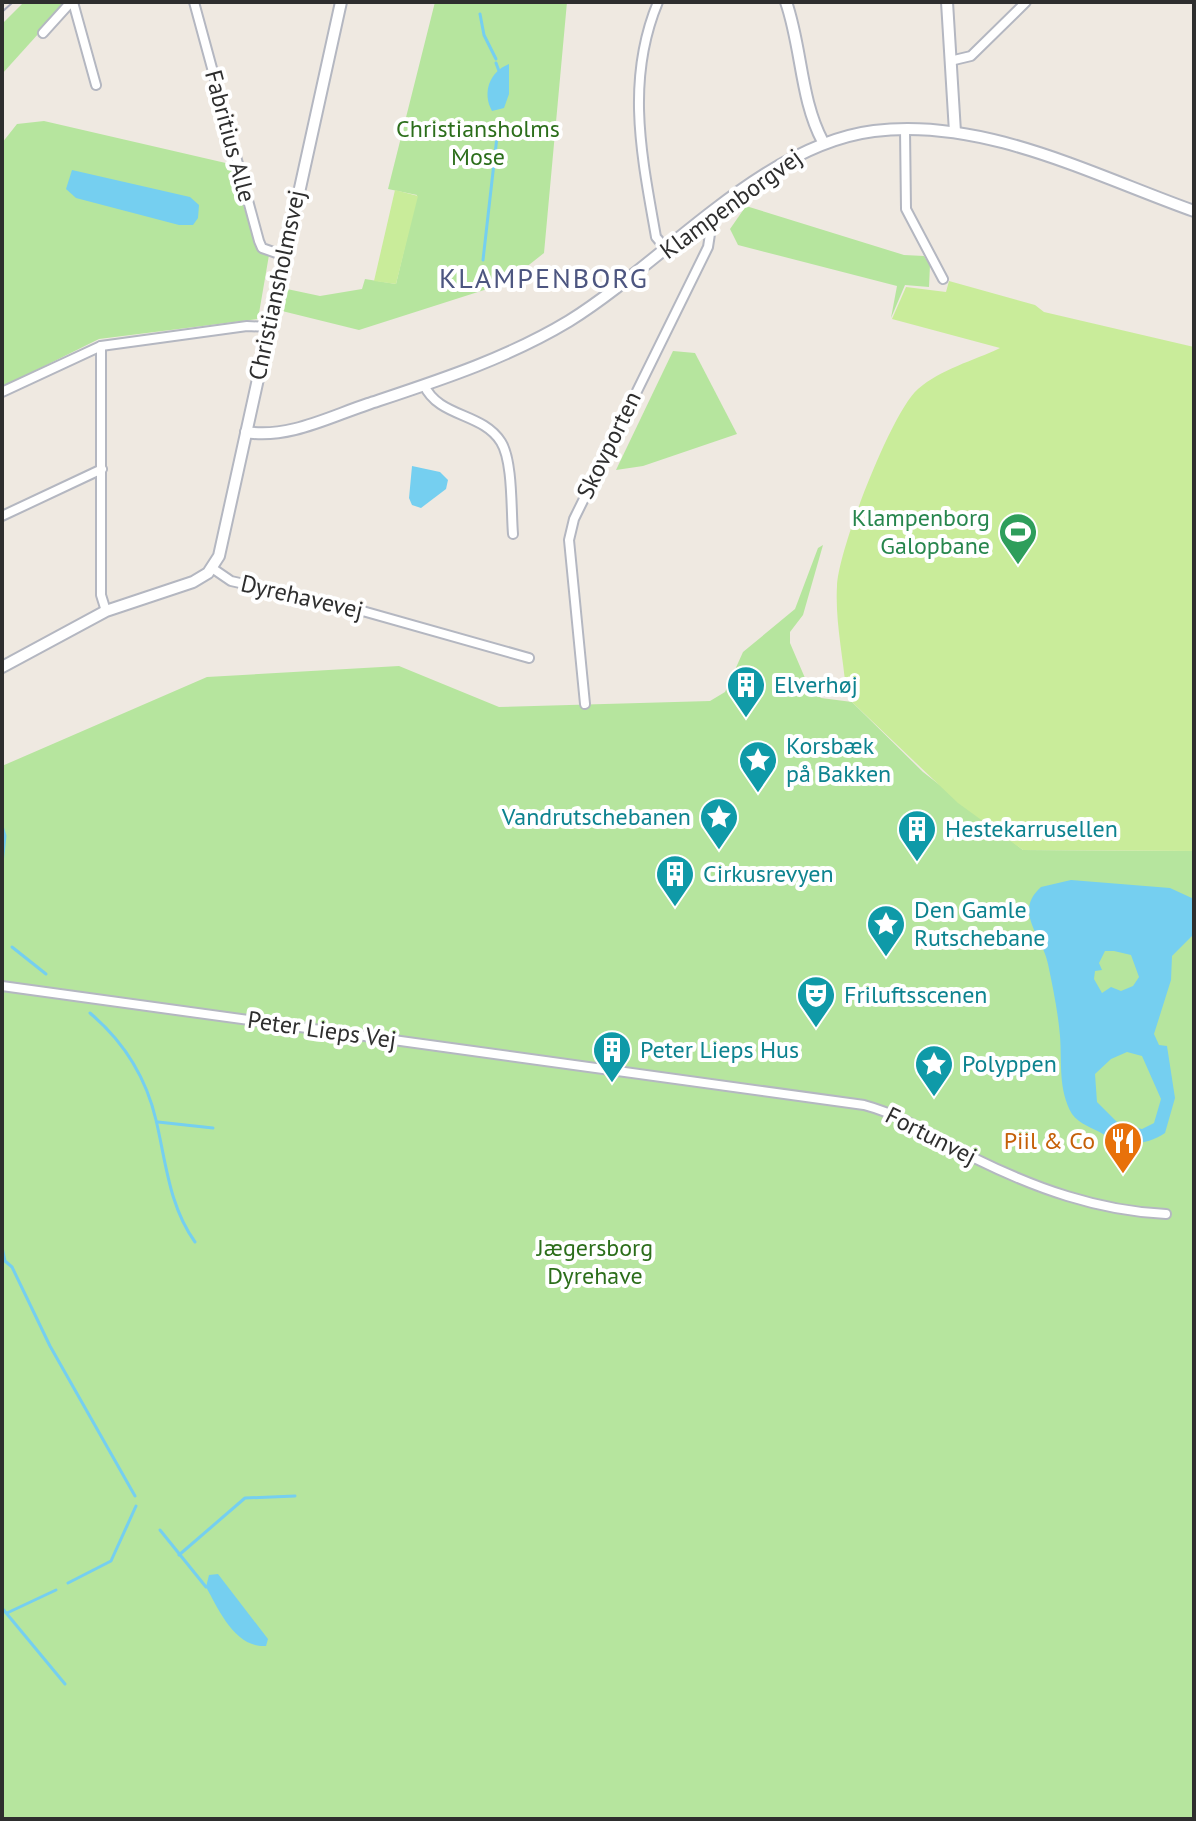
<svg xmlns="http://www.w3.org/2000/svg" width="1196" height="1821" font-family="'PT Sans',sans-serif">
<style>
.green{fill:#b6e59e}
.pitch{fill:#c9ec9a}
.water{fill:#75cff0;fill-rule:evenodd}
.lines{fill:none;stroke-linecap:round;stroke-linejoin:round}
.stream{stroke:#75cff0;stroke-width:3}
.minor-casing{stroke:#b4b7c1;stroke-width:12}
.tertiary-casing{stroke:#b4b7c1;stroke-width:14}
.minor{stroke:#fff;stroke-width:8}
.tertiary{stroke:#fff;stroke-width:10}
.tram{stroke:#a3a6b8;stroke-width:2}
.labels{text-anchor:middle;stroke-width:8;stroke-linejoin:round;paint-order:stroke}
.park-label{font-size:24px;fill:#2c6e1b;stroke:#fff}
.street-label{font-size:24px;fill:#2e2e2e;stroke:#fff}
.leisure-label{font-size:24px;fill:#27864d;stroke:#fff;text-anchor:end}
.culture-label{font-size:24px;fill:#0d838f;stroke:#fff;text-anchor:start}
.food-label{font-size:24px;fill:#c56008;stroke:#fff;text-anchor:end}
.quarter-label{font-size:28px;letter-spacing:2px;fill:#4d5680;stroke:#fff}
</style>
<rect width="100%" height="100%" fill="#efe9e1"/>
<!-- green -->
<g class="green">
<path d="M24,2H67L2,74V24Z"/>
<path d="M435,2H567L544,253L506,283L359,330L282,311L287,289L320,296L362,289L365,279L396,284L417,195L388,189Z"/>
<path d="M44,121L230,164L257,248L269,255L258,319L99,339L2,387V143L17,124Z"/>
<path d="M746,206L904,255L924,256L930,265L929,287L905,285L891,318L897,286L738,245L730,229Z"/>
<path d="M673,351L695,353L737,434L643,466L616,470Z"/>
<path d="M823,545L803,615L790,632V643L808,685L821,698L852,702L923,772L1023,850L1194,851V1819H2V766L207,677L399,666L499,707L710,701L725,692L743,652L795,609L818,548Z"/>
</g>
<!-- pitch -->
<g class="pitch">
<path d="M395,190L418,196L396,284L374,281Z"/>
<path d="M949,281L1035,305L1044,312L1194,347V851L1023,850L958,803L852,702L846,690C843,656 835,620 837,586C838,550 892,411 918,389C941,369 973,361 1000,348L892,319L906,287L946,292Z"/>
</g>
<!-- water -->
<g class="water">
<path d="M509,64V94L504,108L492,111C482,93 489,72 509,64Z"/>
<path d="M72,170L190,197L199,205L198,218L193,225H179L76,198L66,189Z"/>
<path d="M412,466L440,472L448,480L446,489L421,508L412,505L409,498Z"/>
<path d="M1071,880L1170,888L1194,899V934L1172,956L1171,980L1154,1034L1159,1045L1167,1046L1175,1098L1165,1133C1145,1146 1124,1147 1103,1134C1093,1128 1079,1124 1072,1114C1058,1090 1062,1062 1060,1036C1058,1012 1053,988 1048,964C1042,935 1013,912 1041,887ZM1114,951L1131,955L1139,977L1133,986L1121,991L1111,987L1102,993L1094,979L1095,971L1102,970L1099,963L1105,951ZM1127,1052L1142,1056L1161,1099L1154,1123L1142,1129L1119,1124L1097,1102L1095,1074L1111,1059Z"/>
<path d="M218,1574L268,1639L266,1646C235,1648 219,1610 206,1587L209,1575Z"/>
</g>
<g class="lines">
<!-- stream -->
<g class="stream">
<path d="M480,14L484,35L496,59"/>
<path d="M496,63L499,71"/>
<path d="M483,260L499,119"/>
<path d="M2,826L5,836L2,863"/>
<path d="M12,947L46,974"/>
<path d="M90,1013C123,1041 146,1077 156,1120C166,1162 169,1206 195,1242"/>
<path d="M158,1122L213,1128"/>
<path d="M2,1247L5,1261L12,1267L50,1346L135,1496"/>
<path d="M160,1530L206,1587"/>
<path d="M179,1555L245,1498L295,1496"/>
<path d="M68,1583L111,1561L136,1506"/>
<path d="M2,1608L65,1684"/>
<path d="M7,1613L56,1590"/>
</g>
<defs>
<g id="minor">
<path d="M73,2L96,85"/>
<path d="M194,2L259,241L262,248L282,255"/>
<path d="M658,2C625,81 642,157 656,237L667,250"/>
<path d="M43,33L71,2"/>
<path d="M950,61L971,56L1026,2"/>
<path d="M905,130L906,209L943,279"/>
<path d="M101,346V595L106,611"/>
<path d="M424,385C439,418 482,412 501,442C513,461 511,511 513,534"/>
<path d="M2,392L101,346L247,326L268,327"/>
<path d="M2,516L102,469"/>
<path d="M212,568L231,581L359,610L529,658"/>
<path d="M585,704L569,540L574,519L708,247L710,234L704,221"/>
<path d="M2,986L864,1105C905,1116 937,1139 974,1158C1035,1188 1098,1211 1166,1214"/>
</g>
<g id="tertiary">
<path d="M786,2C802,48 800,99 823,142"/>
<path d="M947,2L955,132"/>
<path d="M246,432C288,439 329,417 368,404C437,381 506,359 569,321C664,262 762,145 874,131C983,117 1093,175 1194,211"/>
<path d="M2,667L106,611L193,582L208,573L219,556L341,2"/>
</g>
</defs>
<!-- minor casing -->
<use href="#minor" class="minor-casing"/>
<!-- tertiary casing -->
<use href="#tertiary" class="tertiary-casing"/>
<!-- minor -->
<use href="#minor" class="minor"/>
<!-- tertiary -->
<use href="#tertiary" class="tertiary"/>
<!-- tram -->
<path class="tram" d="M2,12L13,2"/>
</g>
<!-- icons -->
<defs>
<symbol id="stadium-pin" viewBox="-11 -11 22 30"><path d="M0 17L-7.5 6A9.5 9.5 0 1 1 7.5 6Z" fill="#2e9e5b" stroke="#fff"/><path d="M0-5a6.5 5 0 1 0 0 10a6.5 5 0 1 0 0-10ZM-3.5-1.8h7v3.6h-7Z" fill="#fff"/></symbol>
<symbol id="building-pin" viewBox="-11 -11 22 30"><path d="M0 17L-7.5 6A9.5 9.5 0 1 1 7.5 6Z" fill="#0f9aa8" stroke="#fff"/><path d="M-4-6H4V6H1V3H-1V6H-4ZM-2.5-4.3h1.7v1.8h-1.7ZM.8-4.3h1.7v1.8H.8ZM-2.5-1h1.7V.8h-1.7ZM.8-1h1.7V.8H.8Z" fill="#fff"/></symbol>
<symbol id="sight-pin" viewBox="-11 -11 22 30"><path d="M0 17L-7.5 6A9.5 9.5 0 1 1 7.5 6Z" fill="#0f9aa8" stroke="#fff"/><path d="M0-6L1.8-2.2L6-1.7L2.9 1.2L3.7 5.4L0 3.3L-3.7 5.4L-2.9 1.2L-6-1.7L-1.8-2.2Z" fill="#fff"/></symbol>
<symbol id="theatre-pin" viewBox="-11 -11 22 30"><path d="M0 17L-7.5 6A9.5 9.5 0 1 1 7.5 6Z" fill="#0f9aa8" stroke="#fff"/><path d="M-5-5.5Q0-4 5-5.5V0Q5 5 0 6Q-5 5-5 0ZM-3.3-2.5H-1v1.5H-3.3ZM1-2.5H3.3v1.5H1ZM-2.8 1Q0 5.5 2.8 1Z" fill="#fff"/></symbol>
<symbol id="restaurant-pin" viewBox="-11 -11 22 30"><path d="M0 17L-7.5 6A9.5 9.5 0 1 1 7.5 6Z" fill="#e8710a" stroke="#fff"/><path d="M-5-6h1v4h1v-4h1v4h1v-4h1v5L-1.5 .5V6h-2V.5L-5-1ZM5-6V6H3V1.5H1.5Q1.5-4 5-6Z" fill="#fff"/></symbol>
</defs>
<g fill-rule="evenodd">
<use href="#stadium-pin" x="996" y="510" width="44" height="60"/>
<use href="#building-pin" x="724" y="663" width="44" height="60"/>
<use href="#sight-pin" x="736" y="738" width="44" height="60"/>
<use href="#sight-pin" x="697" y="795" width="44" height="60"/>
<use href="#building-pin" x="895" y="807" width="44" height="60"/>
<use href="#building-pin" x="653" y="852" width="44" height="60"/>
<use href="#sight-pin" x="864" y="902" width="44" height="60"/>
<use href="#theatre-pin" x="794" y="973" width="44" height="60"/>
<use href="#building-pin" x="590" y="1028" width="44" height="60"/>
<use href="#sight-pin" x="912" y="1042" width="44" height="60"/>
<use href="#restaurant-pin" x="1101" y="1119" width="44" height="60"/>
</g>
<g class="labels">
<!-- park labels -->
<g class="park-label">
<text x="478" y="137">Christiansholms<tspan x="478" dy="28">Mose</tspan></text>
<text x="595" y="1256">Jægersborg<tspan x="595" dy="28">Dyrehave</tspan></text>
</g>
<!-- street labels -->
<g class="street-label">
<text transform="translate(230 136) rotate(75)" y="8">Fabritius Alle</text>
<text transform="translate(731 204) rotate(-36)" y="8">Klampenborgvej</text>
<text transform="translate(277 285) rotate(-78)" y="8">Christiansholmsvej</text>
<text transform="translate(609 445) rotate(-64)" y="8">Skovporten</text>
<text transform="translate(302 597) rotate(13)" y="8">Dyrehavevej</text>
<text transform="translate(322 1030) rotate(8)" y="8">Peter Lieps Vej</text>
<text transform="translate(931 1136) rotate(27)" y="8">Fortunvej</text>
</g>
<!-- leisure labels -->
<g class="leisure-label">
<text x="990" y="526">Klampenborg<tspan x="990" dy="28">Galopbane</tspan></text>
</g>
<!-- culture labels -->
<g class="culture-label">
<text x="774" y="693">Elverhøj</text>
<text x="786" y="754">Korsbæk<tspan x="786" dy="28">på Bakken</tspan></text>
<text x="691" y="825" text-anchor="end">Vandrutschebanen</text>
<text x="945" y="837">Hestekarrusellen</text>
<text x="703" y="882">Cirkusrevyen</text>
<text x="914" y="918">Den Gamle<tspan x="914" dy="28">Rutschebane</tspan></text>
<text x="844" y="1003">Friluftsscenen</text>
<text x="640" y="1058">Peter Lieps Hus</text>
<text x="962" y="1072">Polyppen</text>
</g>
<!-- food labels -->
<g class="food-label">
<text x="1095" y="1149">Piil &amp; Co</text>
</g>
<!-- quarter labels -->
<g class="quarter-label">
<text x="544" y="288">KLAMPENBORG</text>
</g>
</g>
<!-- border -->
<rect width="1196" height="1821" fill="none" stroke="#2e2e2e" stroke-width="8"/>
</svg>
